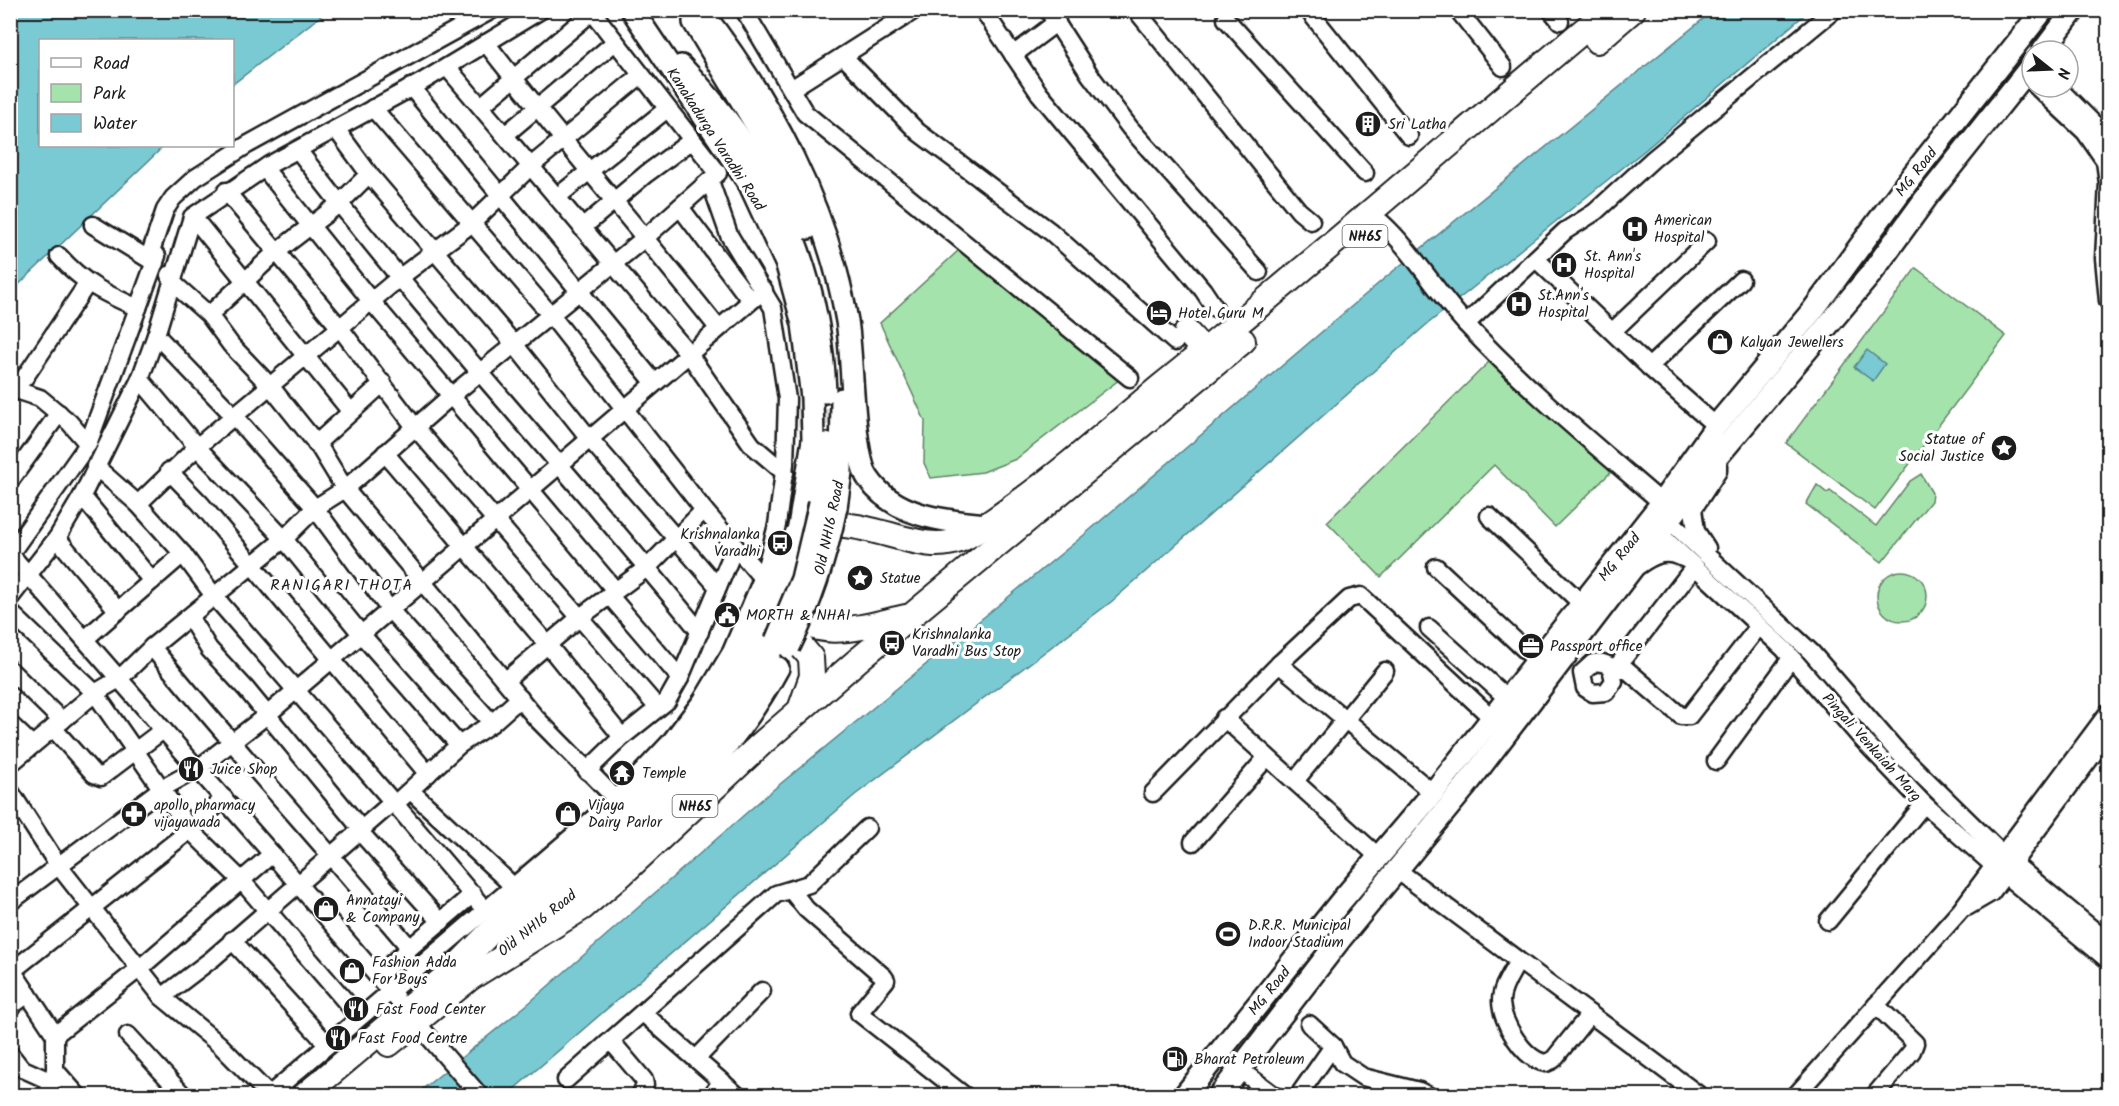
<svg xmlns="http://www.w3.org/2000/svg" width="2119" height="1106" font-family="Kalam,sans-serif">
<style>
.green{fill:#a4e4ac;stroke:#608064;stroke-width:1.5}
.water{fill:#7acad4;stroke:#54848a;stroke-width:1.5}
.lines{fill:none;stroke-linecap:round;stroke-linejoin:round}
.minor-tunnel{stroke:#ddd;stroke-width:16;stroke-dasharray:16 8;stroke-linecap:butt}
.minor-casing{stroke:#1c1c1c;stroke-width:21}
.major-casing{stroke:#1c1c1c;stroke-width:26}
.highway-casing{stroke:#1c1c1c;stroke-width:28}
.minor{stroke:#fff;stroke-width:16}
.major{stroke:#fff;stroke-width:21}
.highway{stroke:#fff;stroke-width:24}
.major-bridge-casing{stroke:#1c1c1c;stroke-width:26;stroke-linecap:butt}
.major-bridge{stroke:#fff;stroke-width:21}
.labels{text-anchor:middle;stroke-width:6;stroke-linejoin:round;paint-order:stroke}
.shield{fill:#fff;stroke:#606060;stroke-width:1.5}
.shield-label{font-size:14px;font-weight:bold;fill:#1c1c1c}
.poi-label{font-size:15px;fill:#1c1c1c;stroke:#fff;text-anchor:start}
.street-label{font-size:15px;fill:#1c1c1c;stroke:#fff}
.neighbourhood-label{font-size:16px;letter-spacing:1.5px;fill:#1c1c1c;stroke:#fff}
</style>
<rect width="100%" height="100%" fill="#fff"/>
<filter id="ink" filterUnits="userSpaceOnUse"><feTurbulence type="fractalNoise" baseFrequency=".0167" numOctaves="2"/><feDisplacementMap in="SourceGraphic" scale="12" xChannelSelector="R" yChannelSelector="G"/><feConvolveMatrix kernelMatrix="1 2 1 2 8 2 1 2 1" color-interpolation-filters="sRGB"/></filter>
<g filter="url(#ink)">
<!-- green -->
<g class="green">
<path d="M959,250L1120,379L1016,459L983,472L931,478L924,463L925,421L880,323Z"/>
<path d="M1916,268L2006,336L1875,510L1786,443Z"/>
<path d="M1496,355L1611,472L1555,527L1494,465L1381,577L1327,522Z"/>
<path d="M1921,474L1932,493L1931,501L1882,562L1806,504L1817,485L1827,493L1830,491L1876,526L1910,481Z"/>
<circle cx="1902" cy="596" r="25"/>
</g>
<!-- water -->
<g class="water">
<path d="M11,11H327L233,84L232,40H40V146H164L11,292Z"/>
<path d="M1713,11H1809L1645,150L1425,326L1111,602L855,795L507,1095L414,1096L529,1003L768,794L1084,535L1386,277Z"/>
<path d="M1867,350L1885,364L1873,381L1854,367Z"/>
</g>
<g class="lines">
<!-- minor-tunnel -->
<path class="minor-tunnel" d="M798,418L854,416"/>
<defs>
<g id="minor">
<path d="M744,10L805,113L1130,378"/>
<path d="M983,10L1039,93L1203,290L1215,308"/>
<path d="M1048,10L1090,75L1130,128L1259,272"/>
<path d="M1136,10L1299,211L1311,221"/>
<path d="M1308,10L1409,136"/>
<path d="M1458,10L1503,67"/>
<path d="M1551,10L1560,21"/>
<path d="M1226,19L1365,173"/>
<path d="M486,43C561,140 642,232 718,328"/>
<path d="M1013,55L1057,22"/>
<path d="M843,56L918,132L1051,232L1175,342"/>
<path d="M447,67L689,354L752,445L785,473"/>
<path d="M411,87L654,382"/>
<path d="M2037,87L2085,132L2105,161L2108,183L2104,258L2108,301"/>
<path d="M2057,87L2102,132L2108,144"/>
<path d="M791,89L915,10"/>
<path d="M481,106L592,12"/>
<path d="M373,108L550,314L704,510L762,578"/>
<path d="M336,129L369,174L514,344L589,438L718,587"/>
<path d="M505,135L615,42"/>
<path d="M298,150C425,317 568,469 700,632"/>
<path d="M265,169L372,302L615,590"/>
<path d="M226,191L340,328L415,427L658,708"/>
<path d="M557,197L667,109"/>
<path d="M680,207L750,300"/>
<path d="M193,217L351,412"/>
<path d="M1381,222C1414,252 1436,292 1466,324C1526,389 1595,445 1662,503"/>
<path d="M93,225L155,263"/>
<path d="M582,228L646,174L691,141"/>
<path d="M59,256C84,284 104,293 138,308"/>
<path d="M1536,259L1649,367L1716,426"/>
<path d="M169,275L173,283L209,315L231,345L271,387L320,448L345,489L536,718L616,799"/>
<path d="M209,315L275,253L339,204L369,174"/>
<path d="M1466,324L1565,231L1595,212L1653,159L1834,10"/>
<path d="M1613,331L1707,241"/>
<path d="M156,335L234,416L315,508L390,610L492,723"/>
<path d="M1649,367L1741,280"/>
<path d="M140,379L197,447L284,539L361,634L459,745"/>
<path d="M10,388L40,398L69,422L88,444"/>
<path d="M10,392L25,377L87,284"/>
<path d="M316,444L383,383"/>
<path d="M385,453L547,644L622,737"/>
<path d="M95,466L138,504L183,554L214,596L393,802L212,959L162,997"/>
<path d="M169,471L200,503L428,774"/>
<path d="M10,481L59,413"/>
<path d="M82,496L152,581"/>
<path d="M138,504L197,447L399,278L471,224L531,166L641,75"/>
<path d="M1660,512L1811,652L1897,751L2002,854L2108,942"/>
<path d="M1489,516L1582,604"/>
<path d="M1651,526L1784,649L1862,739L1924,804L1993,865L2108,960"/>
<path d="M57,538L118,611"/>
<path d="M1707,548L1696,531L1693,509L1718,471V457"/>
<path d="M10,554L88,444L157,256L150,254L165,210L173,198L195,178L247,145L492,10"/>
<path d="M10,554L272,854"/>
<path d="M1638,566C1655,554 1666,549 1685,559"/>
<path d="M1436,567L1537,661"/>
<path d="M609,595L680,678"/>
<path d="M10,598L57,538L82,496L140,379L156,335L192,217L269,165L420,83L541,10"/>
<path d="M10,612L95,693L190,830L242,881L359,1017"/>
<path d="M190,618L209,649L246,689L362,830"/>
<path d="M1429,628L1507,698"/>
<path d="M85,639L183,554"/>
<path d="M152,647C235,749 324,846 409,947"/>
<path d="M1279,664L1433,793"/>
<path d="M1611,668L1614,681L1606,692L1593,693L1585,688L1582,673L1593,663C1607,660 1610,670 1626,669L1681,716H1689L1759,626"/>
<path d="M1616,668L1695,566"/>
<path d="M10,670L62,721"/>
<path d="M506,680L579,618L648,567L704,510"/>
<path d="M1224,718L1380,858"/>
<path d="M10,724L32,745"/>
<path d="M53,728L94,774L101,777L163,730"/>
<path d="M1716,761L1792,657"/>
<path d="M10,764L95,693L119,679L152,647L284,539L315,508L345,489L451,396L646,237L718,173L591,10"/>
<path d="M587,771L622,737L667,701L680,678L735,547"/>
<path d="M1295,781L1385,671"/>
<path d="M10,791L58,865L162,997L220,1045L269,1095"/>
<path d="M411,791L513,886"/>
<path d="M1153,793L1279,664L1349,599L1361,596L1492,718"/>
<path d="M393,802L395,804L459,745L492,723L520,698"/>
<path d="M395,804L485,910"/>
<path d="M360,832L441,922"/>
<path d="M1193,842L1267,757"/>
<path d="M1397,870L1700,1096"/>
<path d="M791,890L806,909L884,977L886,980L859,1013L965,1096"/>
<path d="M10,902L161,789L197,769L267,715L764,290"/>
<path d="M1967,907L1991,893L2108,734"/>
<path d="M1828,921L1924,804"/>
<path d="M232,940L327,1044"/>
<path d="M1518,961C1512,973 1501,987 1501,1001C1501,1022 1524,1060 1546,1063L1553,1060L1590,1014"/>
<path d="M10,967L55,1035V1070L47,1096"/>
<path d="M12,971L190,830L224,798"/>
<path d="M377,976L473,894"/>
<path d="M10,1007L28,994"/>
<path d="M643,1013L738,1096"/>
<path d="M416,1022L480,1096"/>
<path d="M1309,1024L1333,1046L1342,1063L1363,1077L1419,1091L1429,1096"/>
<path d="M55,1035L140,968L272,854L396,998"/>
<path d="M128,1035L184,1096"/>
<path d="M611,1041L644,1080L645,1085L640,1096"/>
<path d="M10,1054L21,1068L52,1082"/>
<path d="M1219,1054L1275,1096"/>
<path d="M696,1059L762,991"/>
<path d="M55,1070L78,1096"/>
<path d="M566,1080L776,894L809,884L867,828"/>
<path d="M268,1096L616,799L669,743L702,700L731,652L764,574L777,525L785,464L787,399L773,308L729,235L710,181"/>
<path d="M711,1096L722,1081"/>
<path d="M1298,1096L1333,1046"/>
<path d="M1795,1096L1961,910L2108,713"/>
<path d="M1874,1096L1912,1051L1915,1043L1876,1005"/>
<path d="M2108,1096V1094"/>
</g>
<g id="major">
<path d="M632,10L750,185L787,265L803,324L812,398L813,440L798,533"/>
<path d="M700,10C770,99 828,209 847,321C853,357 852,454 868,478C894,517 945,521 987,525"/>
<path d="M694,22L758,128L808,228"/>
<path d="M2043,51L2074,10"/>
<path d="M681,66C769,158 820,264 825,392"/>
<path d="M820,503L826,444"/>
<path d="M836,507L841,472L842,399"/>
<path d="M509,926C572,876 639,827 692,766C726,728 752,686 776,641"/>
<path d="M521,936C620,855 716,782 778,668"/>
<path d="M1184,1096L1342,900L1433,793L1657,509L1716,426L1813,310L1908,181L2043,10"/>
<path d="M1219,1096L1341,938L1465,787L1718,456L1870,275L1926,198L2032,65"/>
</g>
<g id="highway">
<path d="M1597,41L1633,10"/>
<path d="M1187,332L1205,352"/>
<path d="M784,609C818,644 864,626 906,617"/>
<path d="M771,631L798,642L811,658L812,676L801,707"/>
<path d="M389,1044L470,978L582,908L623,873L761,744L858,660L1243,341"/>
<path d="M304,1096L450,973L551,871L649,790L692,744L727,692L760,630L798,533C858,504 916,562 964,538C982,529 999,517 1015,505C1066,469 1112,427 1160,387C1312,265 1458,135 1608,10"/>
</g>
</defs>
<!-- minor casing -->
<use href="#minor" class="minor-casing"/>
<!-- major casing -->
<use href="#major" class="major-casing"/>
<!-- highway casing -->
<use href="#highway" class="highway-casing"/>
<!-- minor -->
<use href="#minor" class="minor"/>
<!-- major -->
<use href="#major" class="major"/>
<!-- highway -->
<use href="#highway" class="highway"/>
<defs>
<g id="major-bridge">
<path d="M776,641L802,579L820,503"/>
<path d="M789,647C812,601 826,557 836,507"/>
</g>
</defs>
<!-- major-bridge casing -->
<use href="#major-bridge" class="major-bridge-casing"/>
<!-- major-bridge -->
<use href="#major-bridge" class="major-bridge"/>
</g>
</g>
<!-- icons -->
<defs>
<symbol id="building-disc" viewBox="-11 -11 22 22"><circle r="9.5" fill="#1c1c1c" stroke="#fff"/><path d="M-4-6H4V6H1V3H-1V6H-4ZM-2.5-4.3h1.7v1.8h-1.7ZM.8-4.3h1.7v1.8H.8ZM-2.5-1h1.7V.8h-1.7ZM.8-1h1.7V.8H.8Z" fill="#fff"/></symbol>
<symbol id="hospital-disc" viewBox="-11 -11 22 22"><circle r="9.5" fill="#1c1c1c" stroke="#fff"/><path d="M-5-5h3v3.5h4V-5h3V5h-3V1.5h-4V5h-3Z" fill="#fff"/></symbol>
<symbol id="hotel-disc" viewBox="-11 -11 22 22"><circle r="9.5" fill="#1c1c1c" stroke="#fff"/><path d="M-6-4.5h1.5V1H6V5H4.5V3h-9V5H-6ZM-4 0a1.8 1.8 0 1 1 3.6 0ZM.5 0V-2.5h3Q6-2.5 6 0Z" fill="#fff"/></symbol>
<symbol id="shop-disc" viewBox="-11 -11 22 22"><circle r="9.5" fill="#1c1c1c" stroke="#fff"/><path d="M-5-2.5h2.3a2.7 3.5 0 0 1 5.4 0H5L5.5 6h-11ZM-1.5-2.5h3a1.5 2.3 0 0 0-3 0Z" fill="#fff"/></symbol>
<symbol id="sight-disc" viewBox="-11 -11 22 22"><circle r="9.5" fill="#1c1c1c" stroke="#fff"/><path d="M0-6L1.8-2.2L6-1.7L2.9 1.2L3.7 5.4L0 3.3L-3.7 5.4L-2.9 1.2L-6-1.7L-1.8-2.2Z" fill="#fff"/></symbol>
<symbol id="bus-disc" viewBox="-11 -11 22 22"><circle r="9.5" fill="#1c1c1c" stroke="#fff"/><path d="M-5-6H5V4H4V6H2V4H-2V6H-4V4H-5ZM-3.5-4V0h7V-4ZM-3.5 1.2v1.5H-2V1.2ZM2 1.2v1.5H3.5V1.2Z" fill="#fff"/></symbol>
<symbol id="civic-disc" viewBox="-11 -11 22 22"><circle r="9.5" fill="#1c1c1c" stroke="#fff"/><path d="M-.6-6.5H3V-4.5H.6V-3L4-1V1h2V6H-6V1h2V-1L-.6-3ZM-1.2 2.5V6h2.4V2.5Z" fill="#fff"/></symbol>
<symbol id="office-disc" viewBox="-11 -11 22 22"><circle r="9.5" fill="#1c1c1c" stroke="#fff"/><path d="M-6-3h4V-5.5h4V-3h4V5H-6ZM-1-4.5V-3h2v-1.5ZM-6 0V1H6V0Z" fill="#fff"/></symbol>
<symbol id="restaurant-disc" viewBox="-11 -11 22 22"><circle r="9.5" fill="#1c1c1c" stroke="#fff"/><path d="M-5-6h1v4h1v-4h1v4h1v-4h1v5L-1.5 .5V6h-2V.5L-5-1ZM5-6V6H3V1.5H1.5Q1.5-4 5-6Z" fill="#fff"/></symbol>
<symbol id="temple-disc" viewBox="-11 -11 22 22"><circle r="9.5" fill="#1c1c1c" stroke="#fff"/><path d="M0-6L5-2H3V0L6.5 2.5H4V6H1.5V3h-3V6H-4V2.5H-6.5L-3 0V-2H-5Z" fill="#fff"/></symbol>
<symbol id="pharmacy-disc" viewBox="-11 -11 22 22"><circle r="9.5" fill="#1c1c1c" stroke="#fff"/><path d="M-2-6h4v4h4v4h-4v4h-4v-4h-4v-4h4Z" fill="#fff"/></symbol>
<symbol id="stadium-disc" viewBox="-11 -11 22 22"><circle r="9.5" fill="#1c1c1c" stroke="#fff"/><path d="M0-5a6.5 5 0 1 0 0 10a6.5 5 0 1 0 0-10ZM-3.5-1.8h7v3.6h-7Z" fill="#fff"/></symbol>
<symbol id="fuel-disc" viewBox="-11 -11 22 22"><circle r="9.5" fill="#1c1c1c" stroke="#fff"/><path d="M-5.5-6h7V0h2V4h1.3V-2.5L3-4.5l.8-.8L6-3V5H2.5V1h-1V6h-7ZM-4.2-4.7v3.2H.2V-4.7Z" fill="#fff"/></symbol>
</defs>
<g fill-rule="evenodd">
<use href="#building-disc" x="1353" y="109" width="30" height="30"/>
<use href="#hospital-disc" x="1620" y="214" width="30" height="30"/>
<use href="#hospital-disc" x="1549" y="250" width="30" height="30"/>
<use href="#hospital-disc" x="1504" y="289" width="30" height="30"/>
<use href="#hotel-disc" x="1144" y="298" width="30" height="30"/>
<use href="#shop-disc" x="1705" y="327" width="30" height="30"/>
<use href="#sight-disc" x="1989" y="433" width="30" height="30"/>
<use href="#bus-disc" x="765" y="528" width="30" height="30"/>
<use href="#sight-disc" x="845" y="563" width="30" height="30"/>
<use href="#civic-disc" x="712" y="600" width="30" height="30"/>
<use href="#bus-disc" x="877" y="628" width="30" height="30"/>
<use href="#office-disc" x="1516" y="631" width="30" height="30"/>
<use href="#restaurant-disc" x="176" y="754" width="30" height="30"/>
<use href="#temple-disc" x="607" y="758" width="30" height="30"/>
<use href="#pharmacy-disc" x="119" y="799" width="30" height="30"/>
<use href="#shop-disc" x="553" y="799" width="30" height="30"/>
<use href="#shop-disc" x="311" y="894" width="30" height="30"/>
<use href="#stadium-disc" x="1213" y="919" width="30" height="30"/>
<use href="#shop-disc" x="337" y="956" width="30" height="30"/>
<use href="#restaurant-disc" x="341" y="994" width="30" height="30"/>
<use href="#restaurant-disc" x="323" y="1023" width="30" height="30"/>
<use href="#fuel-disc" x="1160" y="1044" width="30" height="30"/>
</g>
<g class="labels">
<!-- shield labels -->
<g class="shield">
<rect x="1342.5" y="225" width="45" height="22" rx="4.5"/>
<rect x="672.5" y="795" width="45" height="22" rx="4.5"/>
</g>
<g class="shield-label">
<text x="1365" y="241">NH65</text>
<text x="695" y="811">NH65</text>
</g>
<!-- poi labels -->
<g class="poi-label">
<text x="1388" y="129">Sri Latha</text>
<text x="1654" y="225">American<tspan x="1654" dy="17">Hospital</tspan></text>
<text x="1584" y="261">St. Ann's<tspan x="1584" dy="17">Hospital</tspan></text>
<text x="1538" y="300">St.Ann's<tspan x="1538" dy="17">Hospital</tspan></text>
<text x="1178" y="318">Hotel Guru M</text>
<text x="1740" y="347">Kalyan Jewellers</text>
<text x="1984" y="444" text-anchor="end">Statue of<tspan x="1984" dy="17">Social Justice</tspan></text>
<text x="760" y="539" text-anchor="end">Krishnalanka<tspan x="760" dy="17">Varadhi</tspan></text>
<text x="880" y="583">Statue</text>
<text x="746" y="620">MORTH &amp; NHAI</text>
<text x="912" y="639">Krishnalanka<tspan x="912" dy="17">Varadhi Bus Stop</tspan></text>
<text x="1550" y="651">Passport office</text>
<text x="210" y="774">Juice Shop</text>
<text x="642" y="778">Temple</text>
<text x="154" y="810">apollo pharmacy<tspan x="154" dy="17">vijayawada</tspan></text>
<text x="588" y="810">Vijaya<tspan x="588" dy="17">Dairy Parlor</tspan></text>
<text x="346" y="905">Annatayi<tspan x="346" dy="17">&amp; Company</tspan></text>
<text x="1248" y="930">D.R.R. Municipal<tspan x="1248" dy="17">Indoor Stadium</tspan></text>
<text x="372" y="967">Fashion Adda<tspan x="372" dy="17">For Boys</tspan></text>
<text x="376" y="1014">Fast Food Center</text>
<text x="358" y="1043">Fast Food Centre</text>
<text x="1194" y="1064">Bharat Petroleum</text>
</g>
<!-- street labels -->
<g class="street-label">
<text transform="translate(716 139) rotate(57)" y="5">Kanakadurga Varadhi Road</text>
<text transform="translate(1916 172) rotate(-52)" y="5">MG Road</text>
<text transform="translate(829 528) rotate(-78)" y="5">Old NH16 Road</text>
<text transform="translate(1619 557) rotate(-51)" y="5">MG Road</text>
<text transform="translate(1872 747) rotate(48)" y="5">Pingali Venkaiah Marg</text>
<text transform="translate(537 923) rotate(-39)" y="5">Old NH16 Road</text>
<text transform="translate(1269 991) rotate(-51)" y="5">MG Road</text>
</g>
<!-- neighbourhood labels -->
<g class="neighbourhood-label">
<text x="342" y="590">RANIGARI THOTA</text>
</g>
</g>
<!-- margin -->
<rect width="2119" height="1106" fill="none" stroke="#fff" stroke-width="36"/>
<rect x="18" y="18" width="2083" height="1070" fill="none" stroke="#1c1c1c" stroke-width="2" filter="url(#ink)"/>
<!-- legend -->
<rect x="39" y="39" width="195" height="108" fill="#ffffff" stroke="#a4a4a4" stroke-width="1.5"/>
<rect x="51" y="58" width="30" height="9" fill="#ffffff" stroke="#a4a4a4" stroke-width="1.5"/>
<text x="93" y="69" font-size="18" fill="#1c1c1c">Road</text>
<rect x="51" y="84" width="30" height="18" fill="#a4e4ac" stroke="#a4a4a4" stroke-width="1.5"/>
<text x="93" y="99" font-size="18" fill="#1c1c1c">Park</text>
<rect x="51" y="114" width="30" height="18" fill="#7acad4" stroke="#a4a4a4" stroke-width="1.5"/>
<text x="93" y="129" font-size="18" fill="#1c1c1c">Water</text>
<!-- north arrow -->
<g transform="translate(2050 69) rotate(108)"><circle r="28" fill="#ffffff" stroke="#a4a4a4" stroke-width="1.5"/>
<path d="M0-4.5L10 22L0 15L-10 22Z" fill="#1c1c1c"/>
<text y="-9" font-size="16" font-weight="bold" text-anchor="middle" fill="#1c1c1c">N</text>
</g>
</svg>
